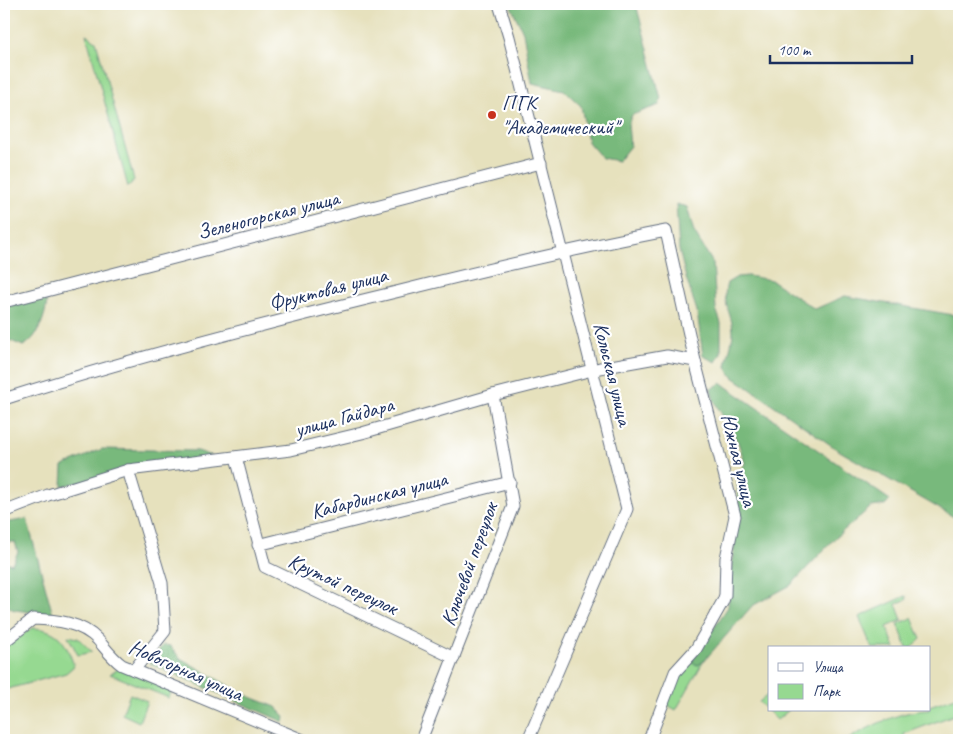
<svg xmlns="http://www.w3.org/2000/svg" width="963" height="744" font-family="Caveat,sans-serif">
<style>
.green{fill:#96d991;stroke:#588478}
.forest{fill:#78b97b;stroke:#4a746c}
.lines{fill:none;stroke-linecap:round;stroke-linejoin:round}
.minor-casing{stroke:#626d7f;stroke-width:13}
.minor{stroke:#fff;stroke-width:11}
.poi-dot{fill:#c8321e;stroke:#fff;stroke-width:2}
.labels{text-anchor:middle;stroke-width:4.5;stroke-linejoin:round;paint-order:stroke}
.poi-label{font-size:21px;fill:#1b2f5e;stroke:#fff;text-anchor:start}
.street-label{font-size:21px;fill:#1b2f5e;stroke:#fff}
</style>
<rect width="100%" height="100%" fill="#fff"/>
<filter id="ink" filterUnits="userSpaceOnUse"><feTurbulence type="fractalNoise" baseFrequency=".02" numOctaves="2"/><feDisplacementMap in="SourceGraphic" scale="10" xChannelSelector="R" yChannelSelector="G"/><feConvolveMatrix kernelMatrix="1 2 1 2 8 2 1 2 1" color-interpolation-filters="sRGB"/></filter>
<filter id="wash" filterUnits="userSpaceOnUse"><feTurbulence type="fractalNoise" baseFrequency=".0096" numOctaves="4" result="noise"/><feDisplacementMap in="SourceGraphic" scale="20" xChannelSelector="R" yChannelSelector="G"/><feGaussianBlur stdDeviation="1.12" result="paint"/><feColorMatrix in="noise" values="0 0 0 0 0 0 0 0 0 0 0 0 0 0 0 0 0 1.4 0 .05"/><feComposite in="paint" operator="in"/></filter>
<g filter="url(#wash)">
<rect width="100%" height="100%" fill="#e6e1bd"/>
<!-- green -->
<g class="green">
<path d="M86,34L96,41L134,180L128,187Z"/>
<path d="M906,596L907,599L896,604L902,620L887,627L895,648H872L859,617Z"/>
<path d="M912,618L921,639L912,648H907L898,624Z"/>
<path d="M32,628C59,629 66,642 74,666L66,673L4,690V648Z"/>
<path d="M68,636L78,638L92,652L78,655Z"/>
<path d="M693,659V663L698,665L703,662L676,710L666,704L676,678Z"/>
<path d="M120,668L172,689L169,698L110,674Z"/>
<path d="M130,694L147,701L139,722L122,714Z"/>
<path d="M769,694V710H789L777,720L759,702Z"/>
<path d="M959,696V713L904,734L905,740H847C870,726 902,710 929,710V706Z"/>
</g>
<!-- forest -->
<g class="forest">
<path d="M510,4H636L661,99L659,105L632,115L628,124L630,146L618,161L602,158L588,142L581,106L564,90L532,83L523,32Z"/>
<path d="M676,204L687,207L694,232L713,263L716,309L721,323V353L716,362L703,356L697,311L686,278L679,250Z"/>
<path d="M748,276L771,280L815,309L845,296L959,316V520L838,450L733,377L726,367C727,358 733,340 733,333C733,314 721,304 727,283L737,277Z"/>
<path d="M37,296L47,302C45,317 38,339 23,346L4,338V305Z"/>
<path d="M721,383L890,500L886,505L871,507L836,537L791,585L752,606L703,662L698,665L693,663V659L728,607L731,567L739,517L737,480L745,463L738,442L714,401L711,389Z"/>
<path d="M102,449L198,451L212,456L62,486L63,466Z"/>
<path d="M27,519L53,615L15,610L4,606V562L12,564L18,552L15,542H4V523Z"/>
<path d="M163,645L170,646L180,658L243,694L276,707L285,716L284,722L149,663Z"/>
</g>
</g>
<g filter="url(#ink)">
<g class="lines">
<defs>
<g id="minor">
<path d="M499,4L509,37L627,509L528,740"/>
<path d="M4,302L541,163"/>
<path d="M4,399C134,357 267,323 400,291C489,269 577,248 666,231L695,361L735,516L726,558L725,595L723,601L696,649L675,672L649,740"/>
<path d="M236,457L265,567L454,658"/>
<path d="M128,470L162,583L165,631L134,670"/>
<path d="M4,512L48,495L128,470L291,450L362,433L493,395L600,368L667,356L695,361"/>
<path d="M258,545L510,482"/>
<path d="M4,642L33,619C56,620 81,622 98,640C106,649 112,658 122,665L303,740"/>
<path d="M421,740L513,506L493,395"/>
</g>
</defs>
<!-- minor casing -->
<use href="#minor" class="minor-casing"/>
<!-- minor -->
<use href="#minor" class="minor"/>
</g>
</g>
<!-- markers -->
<circle class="poi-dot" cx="492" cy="115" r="5"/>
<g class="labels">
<!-- poi labels -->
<g class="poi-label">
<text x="502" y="110">ПГК<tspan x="502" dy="24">"Академический"</tspan></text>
</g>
<!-- street labels -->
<g class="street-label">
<text transform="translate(268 215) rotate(-14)" y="7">Зеленогорская улица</text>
<text transform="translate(328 289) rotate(-14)" y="7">Фруктовая улица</text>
<text transform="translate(613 374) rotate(76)" y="7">Кольская улица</text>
<text transform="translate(344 417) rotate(-15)" y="7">улица Гайдара</text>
<text transform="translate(739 460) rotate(76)" y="7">Южная улица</text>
<text transform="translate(379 495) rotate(-14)" y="7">Кабардинская улица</text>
<text transform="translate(469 564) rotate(-70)" y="7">Ключевой переулок</text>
<text transform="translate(343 584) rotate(25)" y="7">Крутой переулок</text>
<text transform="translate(186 670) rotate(24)" y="7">Новогорная улица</text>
</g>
</g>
<!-- margin -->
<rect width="963" height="744" fill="none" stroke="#fff" stroke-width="20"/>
<!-- legend -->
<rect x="768" y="646" width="162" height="65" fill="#ffffff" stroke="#a4acbf"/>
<rect x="778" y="663" width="25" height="8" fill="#ffffff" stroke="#a4acbf"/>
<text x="813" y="672" font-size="15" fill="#1b2f5e">Улица</text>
<rect x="778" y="684" width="25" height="15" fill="#96d991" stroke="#a4acbf"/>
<text x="813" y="696" font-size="15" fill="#1b2f5e">Парк</text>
<!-- scale -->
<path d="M770 55v8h142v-8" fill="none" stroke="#1b2f5e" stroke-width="2.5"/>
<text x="778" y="55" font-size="15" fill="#1b2f5e" stroke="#ffffff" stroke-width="4" paint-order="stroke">100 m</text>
</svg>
